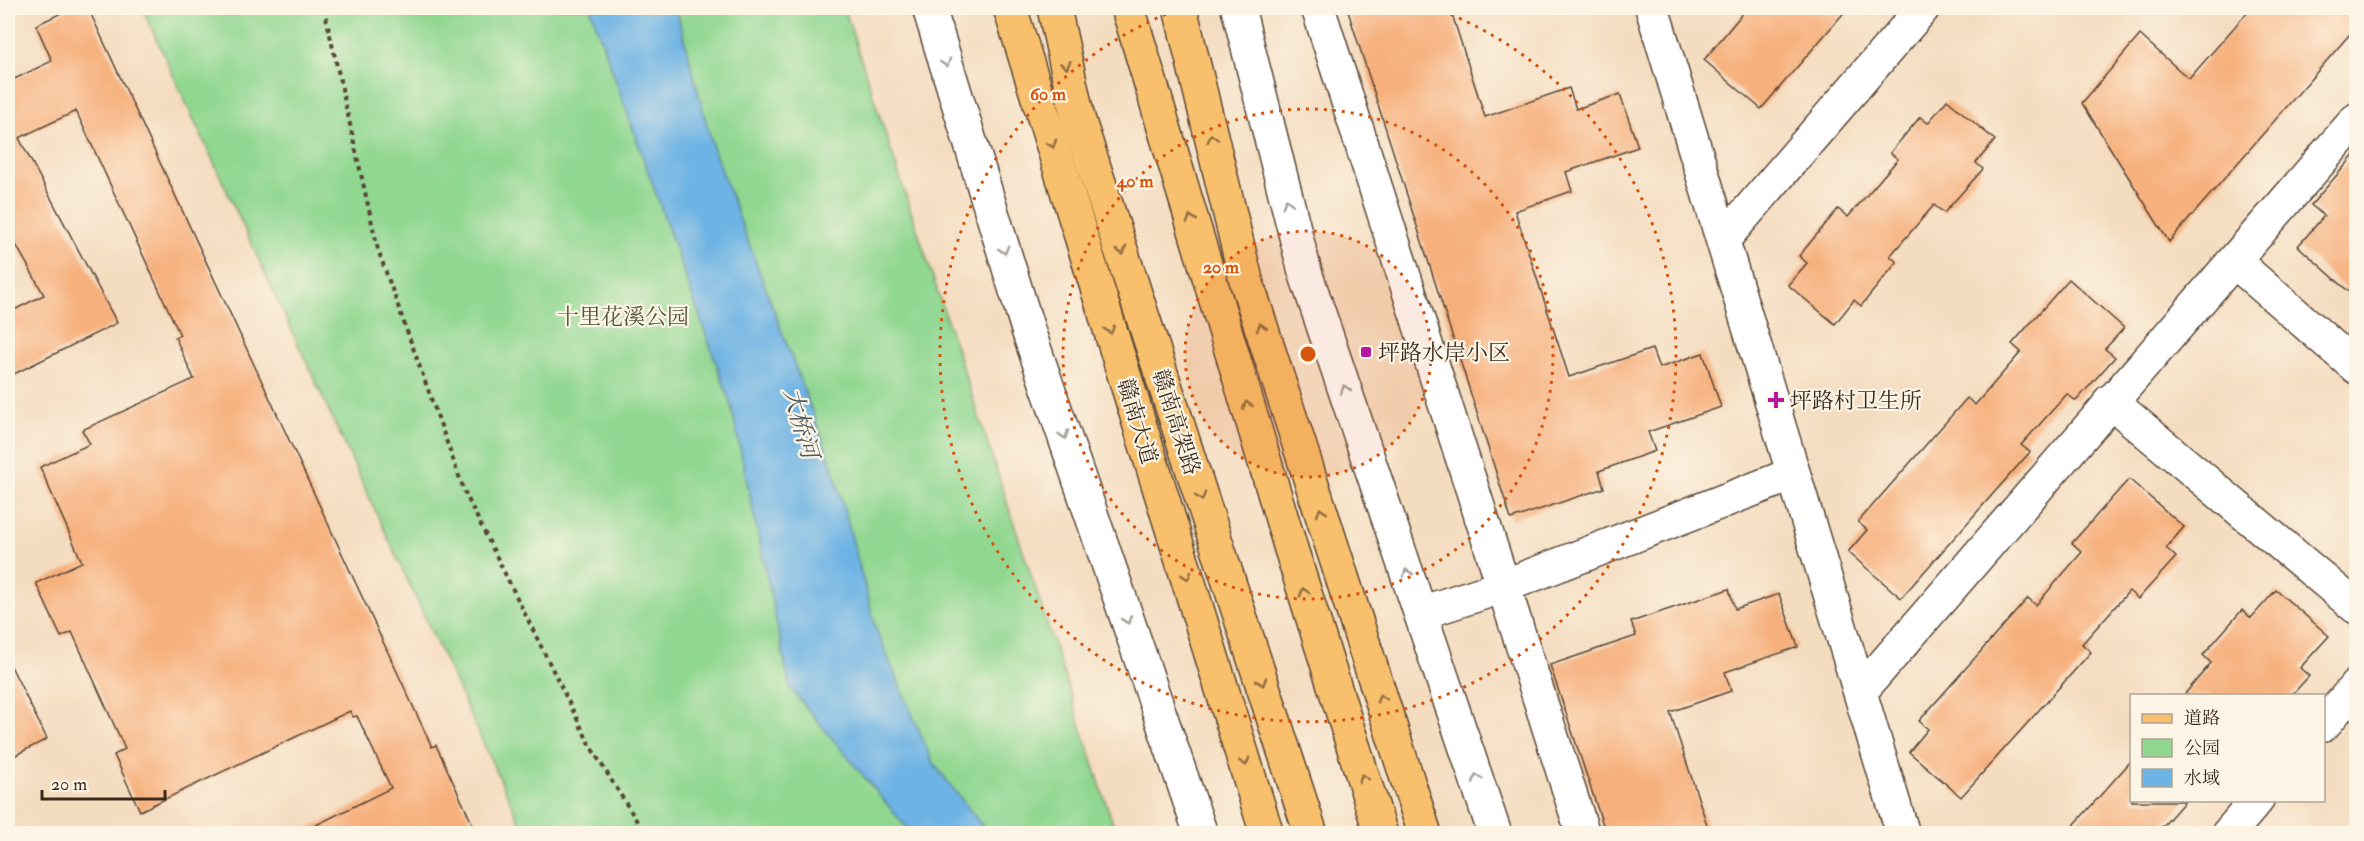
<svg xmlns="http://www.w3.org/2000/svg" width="2364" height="841" font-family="'IM FELL Double Pica','Noto Serif SC',serif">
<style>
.green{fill:#90d791;stroke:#668058;stroke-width:1.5}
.water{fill:#6db3e4;stroke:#546e81;stroke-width:1.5}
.building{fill:#f6b07d}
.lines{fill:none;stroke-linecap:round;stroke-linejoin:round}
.minor-casing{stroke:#574536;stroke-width:36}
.major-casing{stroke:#574536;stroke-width:36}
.highway-casing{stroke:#574536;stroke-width:36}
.path{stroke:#574536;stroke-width:4;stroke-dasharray:4.5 4.5;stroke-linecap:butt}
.minor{stroke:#fff;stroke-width:33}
.major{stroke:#f8bf6c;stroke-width:33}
.highway{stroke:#f8bf6c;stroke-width:33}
.oneway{stroke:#a79f9a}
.oneway2{stroke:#906d41}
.ring{fill:none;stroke:#d7540e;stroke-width:3;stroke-dasharray:3 6}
.poi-dot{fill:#b5179e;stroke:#fcf5e5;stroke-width:2}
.labels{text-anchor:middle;stroke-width:4.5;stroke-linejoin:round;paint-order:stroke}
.park-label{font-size:22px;fill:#50553b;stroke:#fcf5e5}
.poi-label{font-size:22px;fill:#3b2a1e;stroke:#fcf5e5;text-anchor:start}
.street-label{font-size:22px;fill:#3b2a1e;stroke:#fcf5e5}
.water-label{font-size:24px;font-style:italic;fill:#4c5a63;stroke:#fcf5e5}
.centre{fill:#d7540e;stroke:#fcf5e5;stroke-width:3}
.ring-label{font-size:18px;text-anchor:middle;font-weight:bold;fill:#d7540e;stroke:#fcf5e5;stroke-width:4.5;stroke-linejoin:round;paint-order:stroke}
</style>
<rect width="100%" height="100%" fill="#fcf5e5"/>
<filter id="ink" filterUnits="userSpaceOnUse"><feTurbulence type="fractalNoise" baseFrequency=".0167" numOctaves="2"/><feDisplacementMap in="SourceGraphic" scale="12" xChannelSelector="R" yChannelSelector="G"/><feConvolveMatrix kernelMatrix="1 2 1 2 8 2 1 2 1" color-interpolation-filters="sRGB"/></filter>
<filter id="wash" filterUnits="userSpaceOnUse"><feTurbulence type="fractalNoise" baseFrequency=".008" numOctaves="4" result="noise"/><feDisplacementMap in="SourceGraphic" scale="24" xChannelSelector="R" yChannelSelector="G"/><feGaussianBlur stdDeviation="1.35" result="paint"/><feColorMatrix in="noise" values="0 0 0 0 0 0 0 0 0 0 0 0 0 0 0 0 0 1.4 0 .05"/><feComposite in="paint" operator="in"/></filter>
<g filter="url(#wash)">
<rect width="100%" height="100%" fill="#f4dcbf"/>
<!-- green -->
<path class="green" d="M142,8H844L1116,833H525Z"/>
<!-- water -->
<path class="water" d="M590,8H676L714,151L833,467L877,632L933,763L988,833H911L790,688L731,405Z"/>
<g id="blocks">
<!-- building -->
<g class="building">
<path d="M72,8H88L432,747L436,745L477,834H298L391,788L357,716L353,717L350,711L140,811L114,755L125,749L72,632L61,637L36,583L82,562L40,467L90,444L82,430L194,379L175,337L180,335L76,111L19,138L117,323L8,377V313L44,295L8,230V82L52,61L36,25Z"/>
<path d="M1347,8H1450L1485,117L1569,88L1576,109L1620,94L1638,147L1566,172L1572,191L1515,211L1569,377L1652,349L1659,368L1703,353L1721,407L1648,432L1655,451L1599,471L1604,488L1511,519Z"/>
<path d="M1747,8H1848L1761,109L1704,60Z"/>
<path d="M2251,8H2356V27L2169,242L2082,103L2140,35L2189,79Z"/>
<path d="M1947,100L1995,140L1976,163L1983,169L1944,213L1934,205L1890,256L1897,262L1861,306L1854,300L1835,324L1788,285L1807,263L1799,256L1838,209L1848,217L1898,159L1890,153L1920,117L1928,123Z"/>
<path d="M2356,153V298L2298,246L2324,216L2311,205Z"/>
<path d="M2069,279L2124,328L2105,349L2115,357L2076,401L2067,394L2021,445L2030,452L1901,598L1848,552L1867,530L1858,522L1967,398L1975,405L2021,352L2012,344Z"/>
<path d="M2129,479L2184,527L2166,548L2176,557L2138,599L2129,591L2082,644L2091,652L1961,797L1909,752L1928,729L1919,721L2028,598L2036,605L2082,552L2072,543Z"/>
<path d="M1729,589L1735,609L1779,594L1798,647L1725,672L1731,691L1670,712L1710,834H1606L1550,665L1636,636L1631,622Z"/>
<path d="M2276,590L2329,636L2300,668L2309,676L2291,696H2183L2211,663L2203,655L2242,610L2251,618Z"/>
<path d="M8,660L47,739L8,759Z"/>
<path d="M2132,760V801H2185L2156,834H2066Z"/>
</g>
</g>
</g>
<g filter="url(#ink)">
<use href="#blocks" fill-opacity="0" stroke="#574536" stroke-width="1.5"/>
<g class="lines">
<defs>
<g id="minor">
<path d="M929,8L1029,333L1201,834"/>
<path d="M1238,8L1305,272L1495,834"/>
<path d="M1318,8L1583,834"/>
<path d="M1652,8L1903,834"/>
<path d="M1723,240L1923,8"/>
<path d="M2234,261L2356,367"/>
<path d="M2110,401L2356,607"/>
<path d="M1421,613L1504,586L1793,474"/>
<path d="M1860,692L2356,120"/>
<path d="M2324,724L2356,686"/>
<path d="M2228,834L2257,800"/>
</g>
<g id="major">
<path d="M1010,8L1267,834"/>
<path d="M1180,8L1246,280L1425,834"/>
</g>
<g id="highway">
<path d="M1054,8L1078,118L1311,834"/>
<path d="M1128,8L1291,549L1381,834"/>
</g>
</defs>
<!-- minor casing -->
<use href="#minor" class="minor-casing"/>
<!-- major casing -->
<use href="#major" class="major-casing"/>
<!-- highway casing -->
<use href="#highway" class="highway-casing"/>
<!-- path -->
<path class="path" d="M324,8L378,250L465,493L592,749L645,834"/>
<!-- minor -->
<use href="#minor" class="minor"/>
<!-- major -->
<use href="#major" class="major"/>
<!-- highway -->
<use href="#highway" class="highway"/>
</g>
<!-- one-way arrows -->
<defs><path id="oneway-chevron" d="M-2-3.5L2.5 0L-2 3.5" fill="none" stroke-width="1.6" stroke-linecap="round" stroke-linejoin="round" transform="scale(1.5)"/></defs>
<g class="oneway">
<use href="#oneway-chevron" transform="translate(946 63) rotate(73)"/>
<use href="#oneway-chevron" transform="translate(1287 203) rotate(-104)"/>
<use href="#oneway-chevron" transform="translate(1004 250) rotate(73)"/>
<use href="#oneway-chevron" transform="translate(1345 389) rotate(-109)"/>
<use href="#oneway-chevron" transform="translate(1064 435) rotate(71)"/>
<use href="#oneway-chevron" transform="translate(1407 573) rotate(-109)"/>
<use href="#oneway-chevron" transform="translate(1127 620) rotate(71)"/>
<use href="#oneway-chevron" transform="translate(1477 778) rotate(-109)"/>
</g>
<g class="oneway2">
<use href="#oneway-chevron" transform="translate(1066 65) rotate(77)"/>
<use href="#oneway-chevron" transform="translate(1212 138) rotate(-104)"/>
<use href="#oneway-chevron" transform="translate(1052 144) rotate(73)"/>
<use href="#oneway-chevron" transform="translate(1191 219) rotate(-107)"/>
<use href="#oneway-chevron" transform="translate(1122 251) rotate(72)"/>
<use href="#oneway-chevron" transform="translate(1261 327) rotate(-108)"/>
<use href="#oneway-chevron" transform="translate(1110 330) rotate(73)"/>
<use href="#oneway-chevron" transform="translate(1247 405) rotate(-107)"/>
<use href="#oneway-chevron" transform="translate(1201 497) rotate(72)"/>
<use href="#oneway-chevron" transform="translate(1321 512) rotate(-108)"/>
<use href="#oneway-chevron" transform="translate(1187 576) rotate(73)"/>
<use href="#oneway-chevron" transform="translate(1304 592) rotate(-108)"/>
<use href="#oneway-chevron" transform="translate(1262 682) rotate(72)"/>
<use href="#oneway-chevron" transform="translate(1381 698) rotate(-108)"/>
<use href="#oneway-chevron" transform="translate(1245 762) rotate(73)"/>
<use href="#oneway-chevron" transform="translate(1363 778) rotate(-108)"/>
</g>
</g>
<!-- distance rings -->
<circle cx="1308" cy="354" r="123" fill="#d7540e" fill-opacity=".12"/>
<g class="ring">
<circle cx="1308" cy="354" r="123"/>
<circle cx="1308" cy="354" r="245"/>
<path d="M1434 8A368 368 0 1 1 1182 8"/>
</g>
<!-- markers -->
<g class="poi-dot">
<rect x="1360" y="346" width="12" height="12" rx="3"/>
<path d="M1773 391h6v6h6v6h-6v6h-6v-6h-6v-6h6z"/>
</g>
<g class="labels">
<!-- park labels -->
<g class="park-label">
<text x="623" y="324">十里花溪公园</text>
</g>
<!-- poi labels -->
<g class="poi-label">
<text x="1378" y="360">坪路水岸小区</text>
<text x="1790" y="408">坪路村卫生所</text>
</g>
<!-- street labels -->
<g class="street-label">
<text transform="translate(1138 421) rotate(73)" y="8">赣南大道</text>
<text transform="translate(1177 422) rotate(72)" y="8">赣南高架路</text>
</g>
<!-- water labels -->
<g class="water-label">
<text transform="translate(801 423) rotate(74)" y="8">大桥河</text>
</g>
</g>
<circle cx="1308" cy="354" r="9" class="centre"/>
<g class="ring-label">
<text x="1048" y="100">60 m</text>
<text x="1135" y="187">40 m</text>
<text x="1221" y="273">20 m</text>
</g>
<!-- margin -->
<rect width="2364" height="841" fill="none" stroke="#fcf5e5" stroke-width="30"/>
<!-- legend -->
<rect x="2130" y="694" width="195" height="108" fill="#fcf5e5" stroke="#afa495" stroke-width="1.5"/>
<rect x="2142" y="714" width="30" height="9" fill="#f8bf6c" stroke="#afa495" stroke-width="1.5"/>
<text x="2184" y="724" font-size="18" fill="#3b2a1e">道路</text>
<rect x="2142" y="739" width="30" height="18" fill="#90d791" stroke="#afa495" stroke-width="1.5"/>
<text x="2184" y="754" font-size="18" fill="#3b2a1e">公园</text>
<rect x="2142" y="769" width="30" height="18" fill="#6db3e4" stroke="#afa495" stroke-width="1.5"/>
<text x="2184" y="784" font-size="18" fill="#3b2a1e">水域</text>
<!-- scale -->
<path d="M42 790v9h123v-9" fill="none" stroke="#3b2a1e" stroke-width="3"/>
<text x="51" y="790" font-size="18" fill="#3b2a1e" stroke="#fcf5e5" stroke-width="4.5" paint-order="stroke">20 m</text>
</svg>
